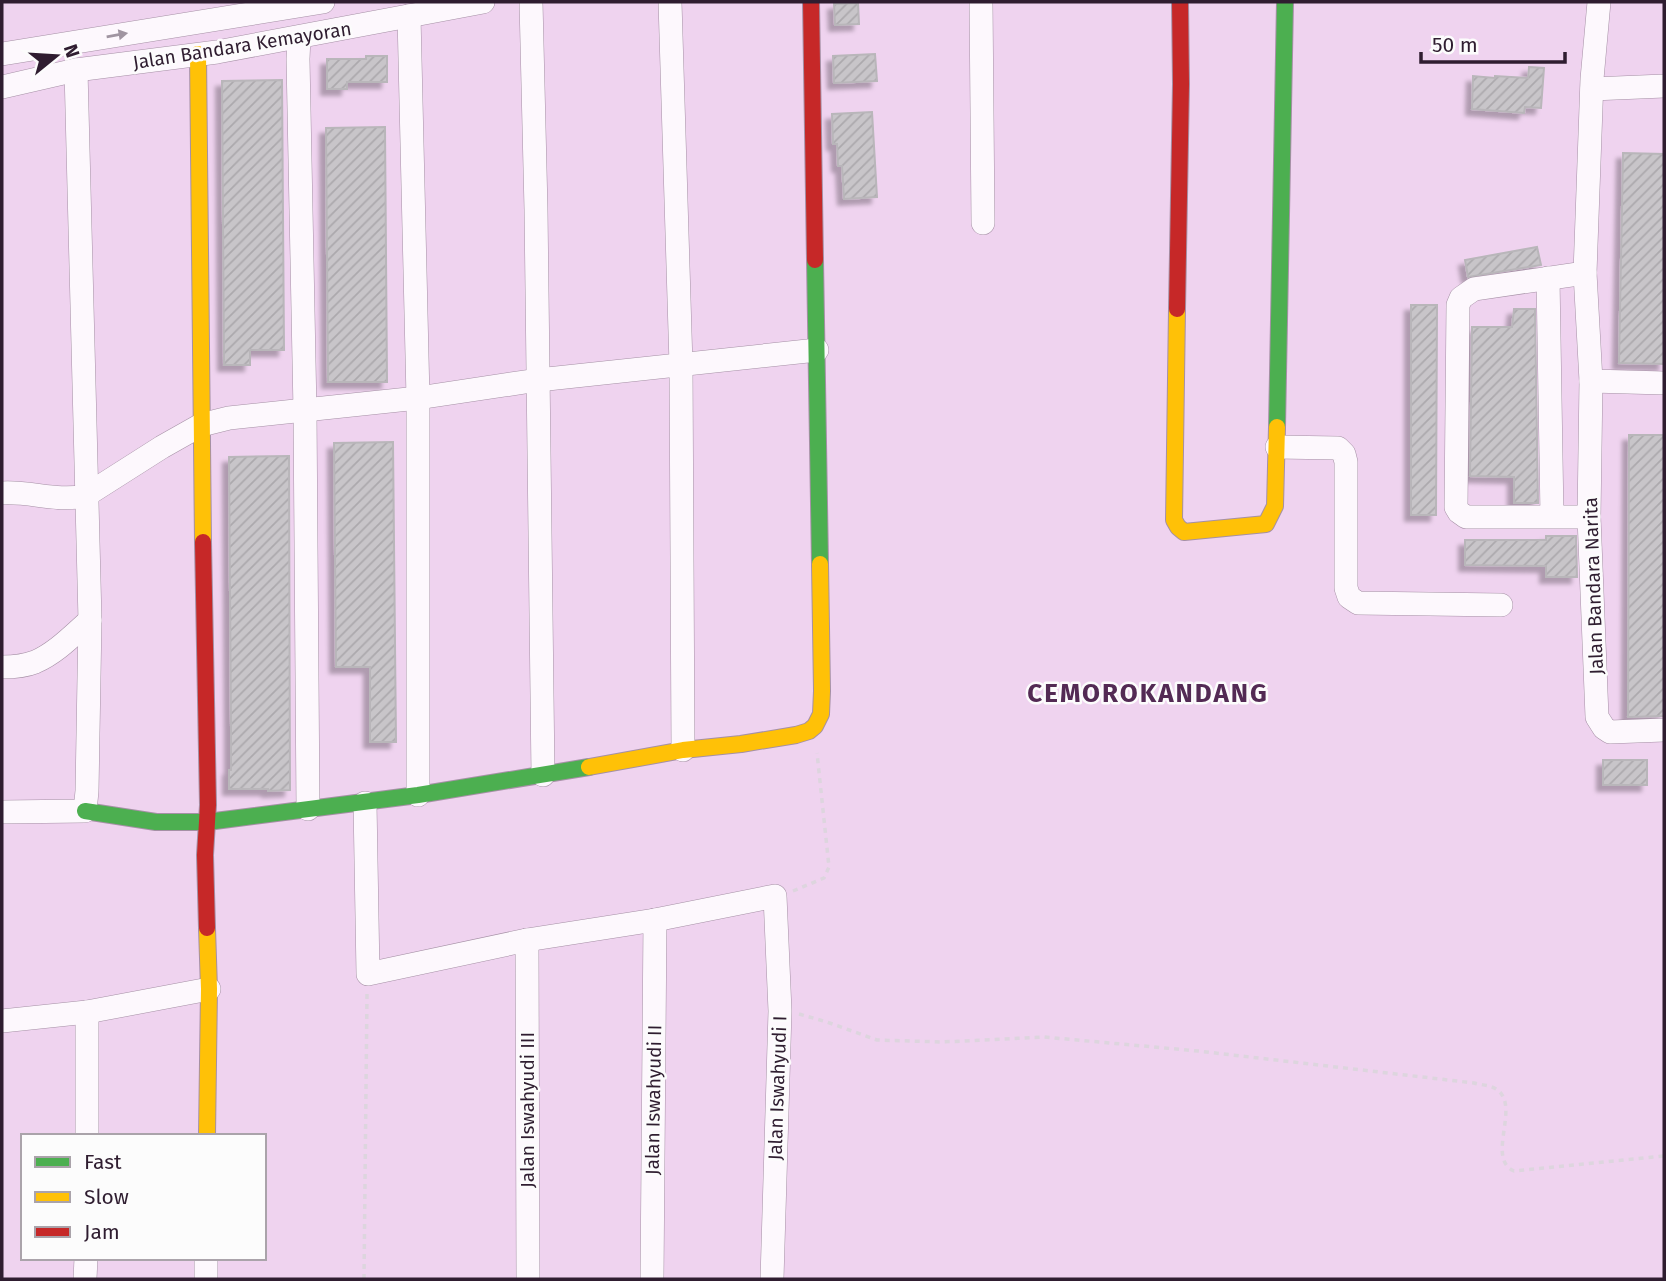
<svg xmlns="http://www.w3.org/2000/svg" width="1666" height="1281" font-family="'Fira Sans',sans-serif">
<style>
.building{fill:url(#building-hatch);stroke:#b9b6ba;stroke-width:2;filter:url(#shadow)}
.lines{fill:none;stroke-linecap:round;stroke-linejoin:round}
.street-casing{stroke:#a590a5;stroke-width:24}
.fast-casing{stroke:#a590a5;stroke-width:18}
.slow-casing{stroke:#a590a5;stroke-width:18}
.jam-casing{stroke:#a590a5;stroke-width:18}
.path{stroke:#ddd5de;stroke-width:3.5;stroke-dasharray:5 5;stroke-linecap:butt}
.street{stroke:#fdf8fd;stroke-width:23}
.fast{stroke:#4caf50;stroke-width:16}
.slow{stroke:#ffc107;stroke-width:16}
.jam{stroke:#c62828;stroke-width:16}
.oneway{fill:#a095a1}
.labels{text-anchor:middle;stroke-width:5;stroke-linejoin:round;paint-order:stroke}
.street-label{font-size:19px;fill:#2f1d30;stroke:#fcfcfc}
.district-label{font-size:26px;font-weight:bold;letter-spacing:2px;fill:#532a54;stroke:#fcfcfc}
</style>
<defs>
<pattern id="building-hatch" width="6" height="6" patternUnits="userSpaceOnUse" patternTransform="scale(1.75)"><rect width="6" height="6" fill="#c8c5c9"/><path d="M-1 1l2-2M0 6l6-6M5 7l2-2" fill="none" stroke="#aca9ad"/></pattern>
<filter id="shadow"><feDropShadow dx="-6" dy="6" stdDeviation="2" flood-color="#0004"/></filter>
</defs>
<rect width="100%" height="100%" fill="#efd3ef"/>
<!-- building -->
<g class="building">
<path d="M858,3L859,24L835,25L834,4Z"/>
<path d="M875,54L877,81L834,83L833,56Z"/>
<path d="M366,56H387V82H347V89H327V59H366Z"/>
<path d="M1529,67L1544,68L1541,108L1525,107L1524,113L1472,109L1473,76L1495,78V76L1528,78Z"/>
<path d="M282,80L284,350H250V365H224L222,81Z"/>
<path d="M872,112L877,197L844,199L842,166H838L837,144H833L832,114Z"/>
<path d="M385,127L387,382H328L326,128Z"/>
<path d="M1623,153L1664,154V364L1619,363Z"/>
<path d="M1537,247L1541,265L1468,277L1465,260Z"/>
<path d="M1411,305H1437L1436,515H1411Z"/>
<path d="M1514,309H1535L1538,503H1514V477L1470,476L1472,327H1512Z"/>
<path d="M1629,435H1664V716L1628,717Z"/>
<path d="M393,442L396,742H370V667H336L334,443Z"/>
<path d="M289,456L290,790L268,791V789H229V770H231V726L229,457Z"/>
<path d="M1546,536H1576L1577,577H1546V566L1465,565V540H1546Z"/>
<rect x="1603" y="760" width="44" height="25"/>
</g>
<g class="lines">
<defs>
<g id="street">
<path d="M531,2L536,210L543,775"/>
<path d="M670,2L681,365L683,750"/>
<path d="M981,2L983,223"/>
<path d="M1599,2L1592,79L1585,273L1591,381L1589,517L1597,717L1604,728L1610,732L1664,730"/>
<path d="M409,16L418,398V795"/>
<path d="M299,37L298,59L305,411L308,809"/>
<path d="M2,54L323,2"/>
<path d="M2,87L76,70L217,52L483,2"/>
<path d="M1592,89L1664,86"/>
<path d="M1585,273L1474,289L1461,298L1458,305L1456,507L1459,512L1466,517H1589"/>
<path d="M1548,278L1552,516"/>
<path d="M1591,381L1664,383"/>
<path d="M1277,447L1338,448L1344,454L1346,462V588L1349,597L1358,603L1501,605"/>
<path d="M2,493C30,491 57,502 85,496L162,447L201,425L229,418L418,398L538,380L817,350"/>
<path d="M2,667C13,667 25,666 35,662C56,653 73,635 90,620"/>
<path d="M365,803L368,974L527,940L655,920L775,896L780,1011L772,1279"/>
<path d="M2,812L85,811L87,791L90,620L76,70"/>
<path d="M527,940L528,1279"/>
<path d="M2,1021L87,1012L209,989"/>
<path d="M87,1136V1012"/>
<path d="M85,1279L86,1258"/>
<path d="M206,1279V1258"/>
<path d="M652,1279L655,920"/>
</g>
<g id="fast">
<path d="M815,260L820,564"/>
<path d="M1277,427L1285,2"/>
<path d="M85,811L156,822H207L418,795L589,767"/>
</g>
<g id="slow">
<path d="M198,54L203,542"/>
<path d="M1177,309L1174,520L1178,527L1184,532L1266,524L1275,506L1277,427"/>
<path d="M589,767L683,750L741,744L796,735L809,731L815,726L821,714L822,691L820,564"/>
<path d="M207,1136L209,989L207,928"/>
</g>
<g id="jam">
<path d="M811,2L815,260"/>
<path d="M1177,309L1181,84L1180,2"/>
<path d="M203,542L208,805L205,855L207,928"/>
</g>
</defs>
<!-- street casing -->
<use href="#street" class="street-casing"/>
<!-- fast casing -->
<use href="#fast" class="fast-casing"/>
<!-- slow casing -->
<use href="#slow" class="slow-casing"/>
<!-- jam casing -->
<use href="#jam" class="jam-casing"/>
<!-- path -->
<g class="path">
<path d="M793,891L824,878L829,867L817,753"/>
<path d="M799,1014L827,1022L877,1040L942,1042L1044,1037L1198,1051L1474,1083C1481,1085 1490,1085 1496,1089C1522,1105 1485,1158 1514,1171L1664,1156"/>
<path d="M364,1279L367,994"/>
</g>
<!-- street -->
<use href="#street" class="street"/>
<!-- fast -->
<use href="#fast" class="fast"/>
<!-- slow -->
<use href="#slow" class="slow"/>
<!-- jam -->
<use href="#jam" class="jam"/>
</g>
<!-- one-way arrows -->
<defs><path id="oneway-solid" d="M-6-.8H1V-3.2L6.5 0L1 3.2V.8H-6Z" transform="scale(1.75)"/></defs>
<use class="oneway" href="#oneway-solid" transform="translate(117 35) rotate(-10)"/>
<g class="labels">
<!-- street labels -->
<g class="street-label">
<text transform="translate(242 45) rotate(-9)" y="7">Jalan Bandara Kemayoran</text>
<text transform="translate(1593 586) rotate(-92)" y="7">Jalan Bandara Narita</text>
<text transform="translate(777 1088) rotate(-88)" y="7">Jalan Iswahyudi I</text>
<text transform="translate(653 1100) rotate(-89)" y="7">Jalan Iswahyudi II</text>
<text transform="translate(527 1110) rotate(-90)" y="7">Jalan Iswahyudi III</text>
</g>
<!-- district labels -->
<g class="district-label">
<text x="1148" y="702">CEMOROKANDANG</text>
</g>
</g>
<!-- border -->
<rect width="1666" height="1281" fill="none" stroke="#2f1d30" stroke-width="7"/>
<!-- legend -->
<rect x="21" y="1134" width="245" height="126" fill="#fcfcfc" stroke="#aaa3aa" stroke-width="2"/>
<rect x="35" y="1157" width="35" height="10" fill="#4caf50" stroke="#aaa3aa" stroke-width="2"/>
<text x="84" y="1169" font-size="21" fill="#2f1d30">Fast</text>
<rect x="35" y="1192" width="35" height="10" fill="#ffc107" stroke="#aaa3aa" stroke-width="2"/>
<text x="84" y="1204" font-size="21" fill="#2f1d30">Slow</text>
<rect x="35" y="1227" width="35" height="10" fill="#c62828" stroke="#aaa3aa" stroke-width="2"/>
<text x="84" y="1239" font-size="21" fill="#2f1d30">Jam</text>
<!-- north arrow -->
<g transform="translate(56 56) rotate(72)" stroke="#fcfcfc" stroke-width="5" paint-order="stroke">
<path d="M0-5L12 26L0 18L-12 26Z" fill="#2f1d30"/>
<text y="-10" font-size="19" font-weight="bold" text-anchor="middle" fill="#2f1d30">N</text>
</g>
<!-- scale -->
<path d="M1421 52v10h144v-10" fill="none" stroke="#2f1d30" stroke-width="3.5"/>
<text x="1432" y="52" font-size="21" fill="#2f1d30" stroke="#fcfcfc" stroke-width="5" paint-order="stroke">50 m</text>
</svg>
